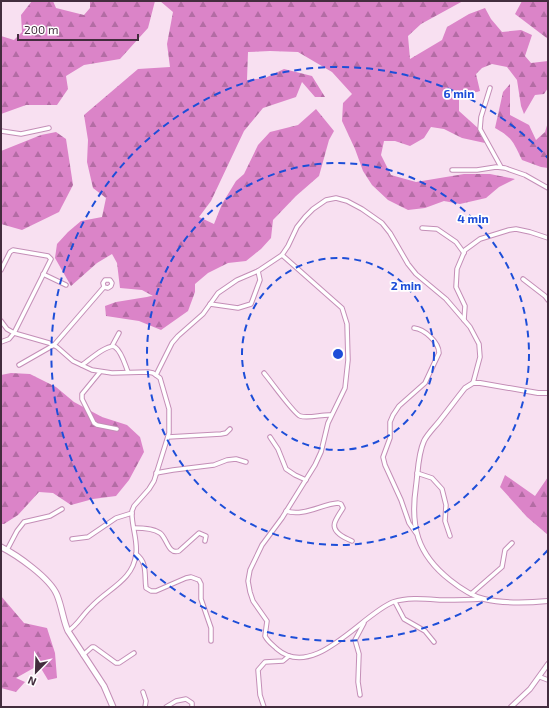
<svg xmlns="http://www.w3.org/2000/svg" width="549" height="708" font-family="'Exo 2',sans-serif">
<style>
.forest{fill:url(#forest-firs)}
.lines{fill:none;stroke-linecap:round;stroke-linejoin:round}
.minor-casing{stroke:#c48eb7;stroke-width:5.5}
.tertiary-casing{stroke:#c48eb7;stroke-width:6}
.secondary-casing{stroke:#c48eb7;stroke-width:7}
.minor{stroke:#fff;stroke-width:3.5}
.tertiary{stroke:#fff;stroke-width:4}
.secondary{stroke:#fff;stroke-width:5}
.ring{fill:none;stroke:#1d4ed8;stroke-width:2;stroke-dasharray:7 5}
.centre{fill:#1d4ed8;stroke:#fff;stroke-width:2}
.ring-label{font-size:12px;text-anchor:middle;font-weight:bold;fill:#1d4ed8;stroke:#fff;stroke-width:3.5;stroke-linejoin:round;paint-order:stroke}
</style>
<defs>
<pattern id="forest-firs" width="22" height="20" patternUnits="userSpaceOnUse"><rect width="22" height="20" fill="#db84c8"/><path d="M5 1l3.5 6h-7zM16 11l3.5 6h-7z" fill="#b36ca4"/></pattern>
</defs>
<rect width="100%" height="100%" fill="#f8e0f1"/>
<!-- forest -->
<g class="forest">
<path d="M32,1H53L56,8L84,15L90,8V1H155L148,28L120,59L84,65L66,76L68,89L57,105H26L1,114V36L14,40L22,32L21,15Z"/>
<path d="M160,1H463L421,24L408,36L410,59L442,40L447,27L469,14L485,8L491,19L502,32L521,30L532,35L525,56L531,63L548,61V88L544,94L535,95L524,114L521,106L517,80L507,67L492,64L482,68L476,74L480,91L459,97V111L479,129L485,143L462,138L444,129L431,127L424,138L410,146L395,141H384L381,155L391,175L416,182L464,174H490L515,179L499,187L486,198L460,204L444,201L425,208L408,210L388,200L372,185L363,171L355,149L342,121L343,103L352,94L332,72L298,52L270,51L248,52L247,80L265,78L284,69L312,76L325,97H315L302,82L296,97L263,108L244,131L211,201L199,217L214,224L222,204L236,181L244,174L258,145L270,132L298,125L316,109L334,131L329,140L319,176L296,196L273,220L271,238L261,249L246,261L228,263L208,273L195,284V292L188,311L161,330L139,321L106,316L105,306L116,302L153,296L142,290L120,288L117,263L112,254L97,263L71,286L55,258L57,244L68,232L81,221L102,217L106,198L93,188L87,162L88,140L84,115L138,69L170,67L167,44L173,12Z"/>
<path d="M522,1H548V39L515,14Z"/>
<path d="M510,84V115L529,125L536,140L545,132L548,122V168L541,167L522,160C513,142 513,138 495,128L503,92Z"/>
<path d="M56,132L66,139L73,185L59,212L22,230L1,224V151L41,135Z"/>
<path d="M11,373L30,374L56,387L74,402L102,417L127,425L140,437L144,452L129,480L116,496L93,499L71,505L53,493L39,492L18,515L4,524H1V375Z"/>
<path d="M505,475L535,496L548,477V535L527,517L500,487Z"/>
<path d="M1,596L24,623L47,628L55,653L57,678L48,680L39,665L16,678L25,682L16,692L1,688Z"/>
</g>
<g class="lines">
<defs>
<g id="minor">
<path d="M490,88L481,117L480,129L501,167"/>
<path d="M1,131L21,134L49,128"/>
<path d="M452,170H477L496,167L505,168L525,175L548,188"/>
<path d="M422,228L437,229L456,242L464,253"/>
<path d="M282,255L342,308L347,324L348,360L345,388L328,423L321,452L315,465L282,518L262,545L250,570L248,581L250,592L253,601L267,621L265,636C268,642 273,645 277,649C314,681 362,614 393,602C408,597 426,599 442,600C455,600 468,600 481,599"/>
<path d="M1,270L10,252L13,250L48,256L51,259L14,333L9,339L1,342"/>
<path d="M43,274L66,285"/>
<path d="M523,279L545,296L548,300"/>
<path d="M210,304L238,308L251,304L260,280L258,271"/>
<path d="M464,320L465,306L456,287L457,269L465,250L480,239L509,230L516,229L530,232L548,238"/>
<path d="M1,321L7,329L14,333L49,343L57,347L73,361L92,370L112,373L148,372L153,373L160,378L169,409V433L154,481L149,489L134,506L132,511C131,525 138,540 136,554C133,581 107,589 91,607C82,615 78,625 68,631"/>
<path d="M414,328C424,329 439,342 439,353L425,383L399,406L393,415L390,422V438L383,457L385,465L401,500L409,523L416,533"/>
<path d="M112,346L119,333"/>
<path d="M19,365L54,345L104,287L103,283L105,280H110L112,283L111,286L108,288L104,287"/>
<path d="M82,365C88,361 108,343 115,347C122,352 125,365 128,372"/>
<path d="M100,372L82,394V399L94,423L97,425L117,429"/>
<path d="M264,373C270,380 294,414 300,416C308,419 323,414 331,415"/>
<path d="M156,375L172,343L178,336L203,314L218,293L237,280L258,271L282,255L288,246L297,227L305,217L313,209L326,200L336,198L347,201L362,209L382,223L390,233L408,264L416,274L446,299L470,327L479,344L480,357L473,383"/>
<path d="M168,437L221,434L226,433L230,429"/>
<path d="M270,437L278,449L286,469L295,475L306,480"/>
<path d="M156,473L173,470L214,465L227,460L236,459L246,462"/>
<path d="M417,473L432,478L442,489L446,505L445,521L450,536"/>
<path d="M286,511C303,517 322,504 338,503L341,504L343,508C340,513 337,517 335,522C331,532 345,538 352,541"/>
<path d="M134,528C142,528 153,528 160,533C167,538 168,555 179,551L199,533L206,536L205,541"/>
<path d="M72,539L88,537L116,518L132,513"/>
<path d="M7,550L17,531L24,522L50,516L62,509"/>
<path d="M136,554C148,563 144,575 146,588L151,591H156L186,578L191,577L199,580L201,584V599L211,628V641"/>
<path d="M471,594L502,567L505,550L512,543"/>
<path d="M395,602L404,619L425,631L434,642"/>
<path d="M83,655L92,647H94L116,663H119L134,653"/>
<path d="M540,677L548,680"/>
<path d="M143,692L146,701L145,707"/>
<path d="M360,695L358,682L359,654L355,640L364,623"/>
<path d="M166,707L176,701L186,699L192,703V707"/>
<path d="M264,707L260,695L258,670L265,662L283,661L289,656"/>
</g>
<g id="tertiary">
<path d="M548,393H538L480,383H473L465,388C457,398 449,409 441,419C436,426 428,433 424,441C418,454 418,471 416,486C410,526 417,554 450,580C460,588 472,596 484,599C505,604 527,603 548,601"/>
<path d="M511,707L530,689L548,664"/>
</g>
<path id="secondary" d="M1,547C17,555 50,578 57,595C62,607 63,620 68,631L104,686L113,707"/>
</defs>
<!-- minor casing -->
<use href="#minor" class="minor-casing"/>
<!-- tertiary casing -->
<use href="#tertiary" class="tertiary-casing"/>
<!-- secondary casing -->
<use href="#secondary" class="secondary-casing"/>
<!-- minor -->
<use href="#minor" class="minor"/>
<!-- tertiary -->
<use href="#tertiary" class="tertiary"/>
<!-- secondary -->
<use href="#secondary" class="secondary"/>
</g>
<!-- distance rings -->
<g class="ring">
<circle cx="338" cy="354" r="96"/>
<circle cx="338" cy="354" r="191"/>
<path d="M548 550A287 287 0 1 1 548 158"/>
</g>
<circle cx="338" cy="354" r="6" class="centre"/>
<g class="ring-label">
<text x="459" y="98">6 min</text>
<text x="473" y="223">4 min</text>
<text x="406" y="290">2 min</text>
</g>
<!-- border -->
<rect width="549" height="708" fill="none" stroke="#432d3e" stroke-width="4"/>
<!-- north arrow -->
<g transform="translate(36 672) rotate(203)" stroke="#ffffff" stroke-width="3" paint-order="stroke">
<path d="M0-3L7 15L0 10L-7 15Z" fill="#432d3e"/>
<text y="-6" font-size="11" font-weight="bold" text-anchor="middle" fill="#432d3e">N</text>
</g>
<!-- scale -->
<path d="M18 34v6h120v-6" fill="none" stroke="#432d3e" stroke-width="2"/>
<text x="24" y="34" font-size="12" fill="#432d3e" stroke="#ffffff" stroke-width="3" paint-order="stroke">200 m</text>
</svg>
